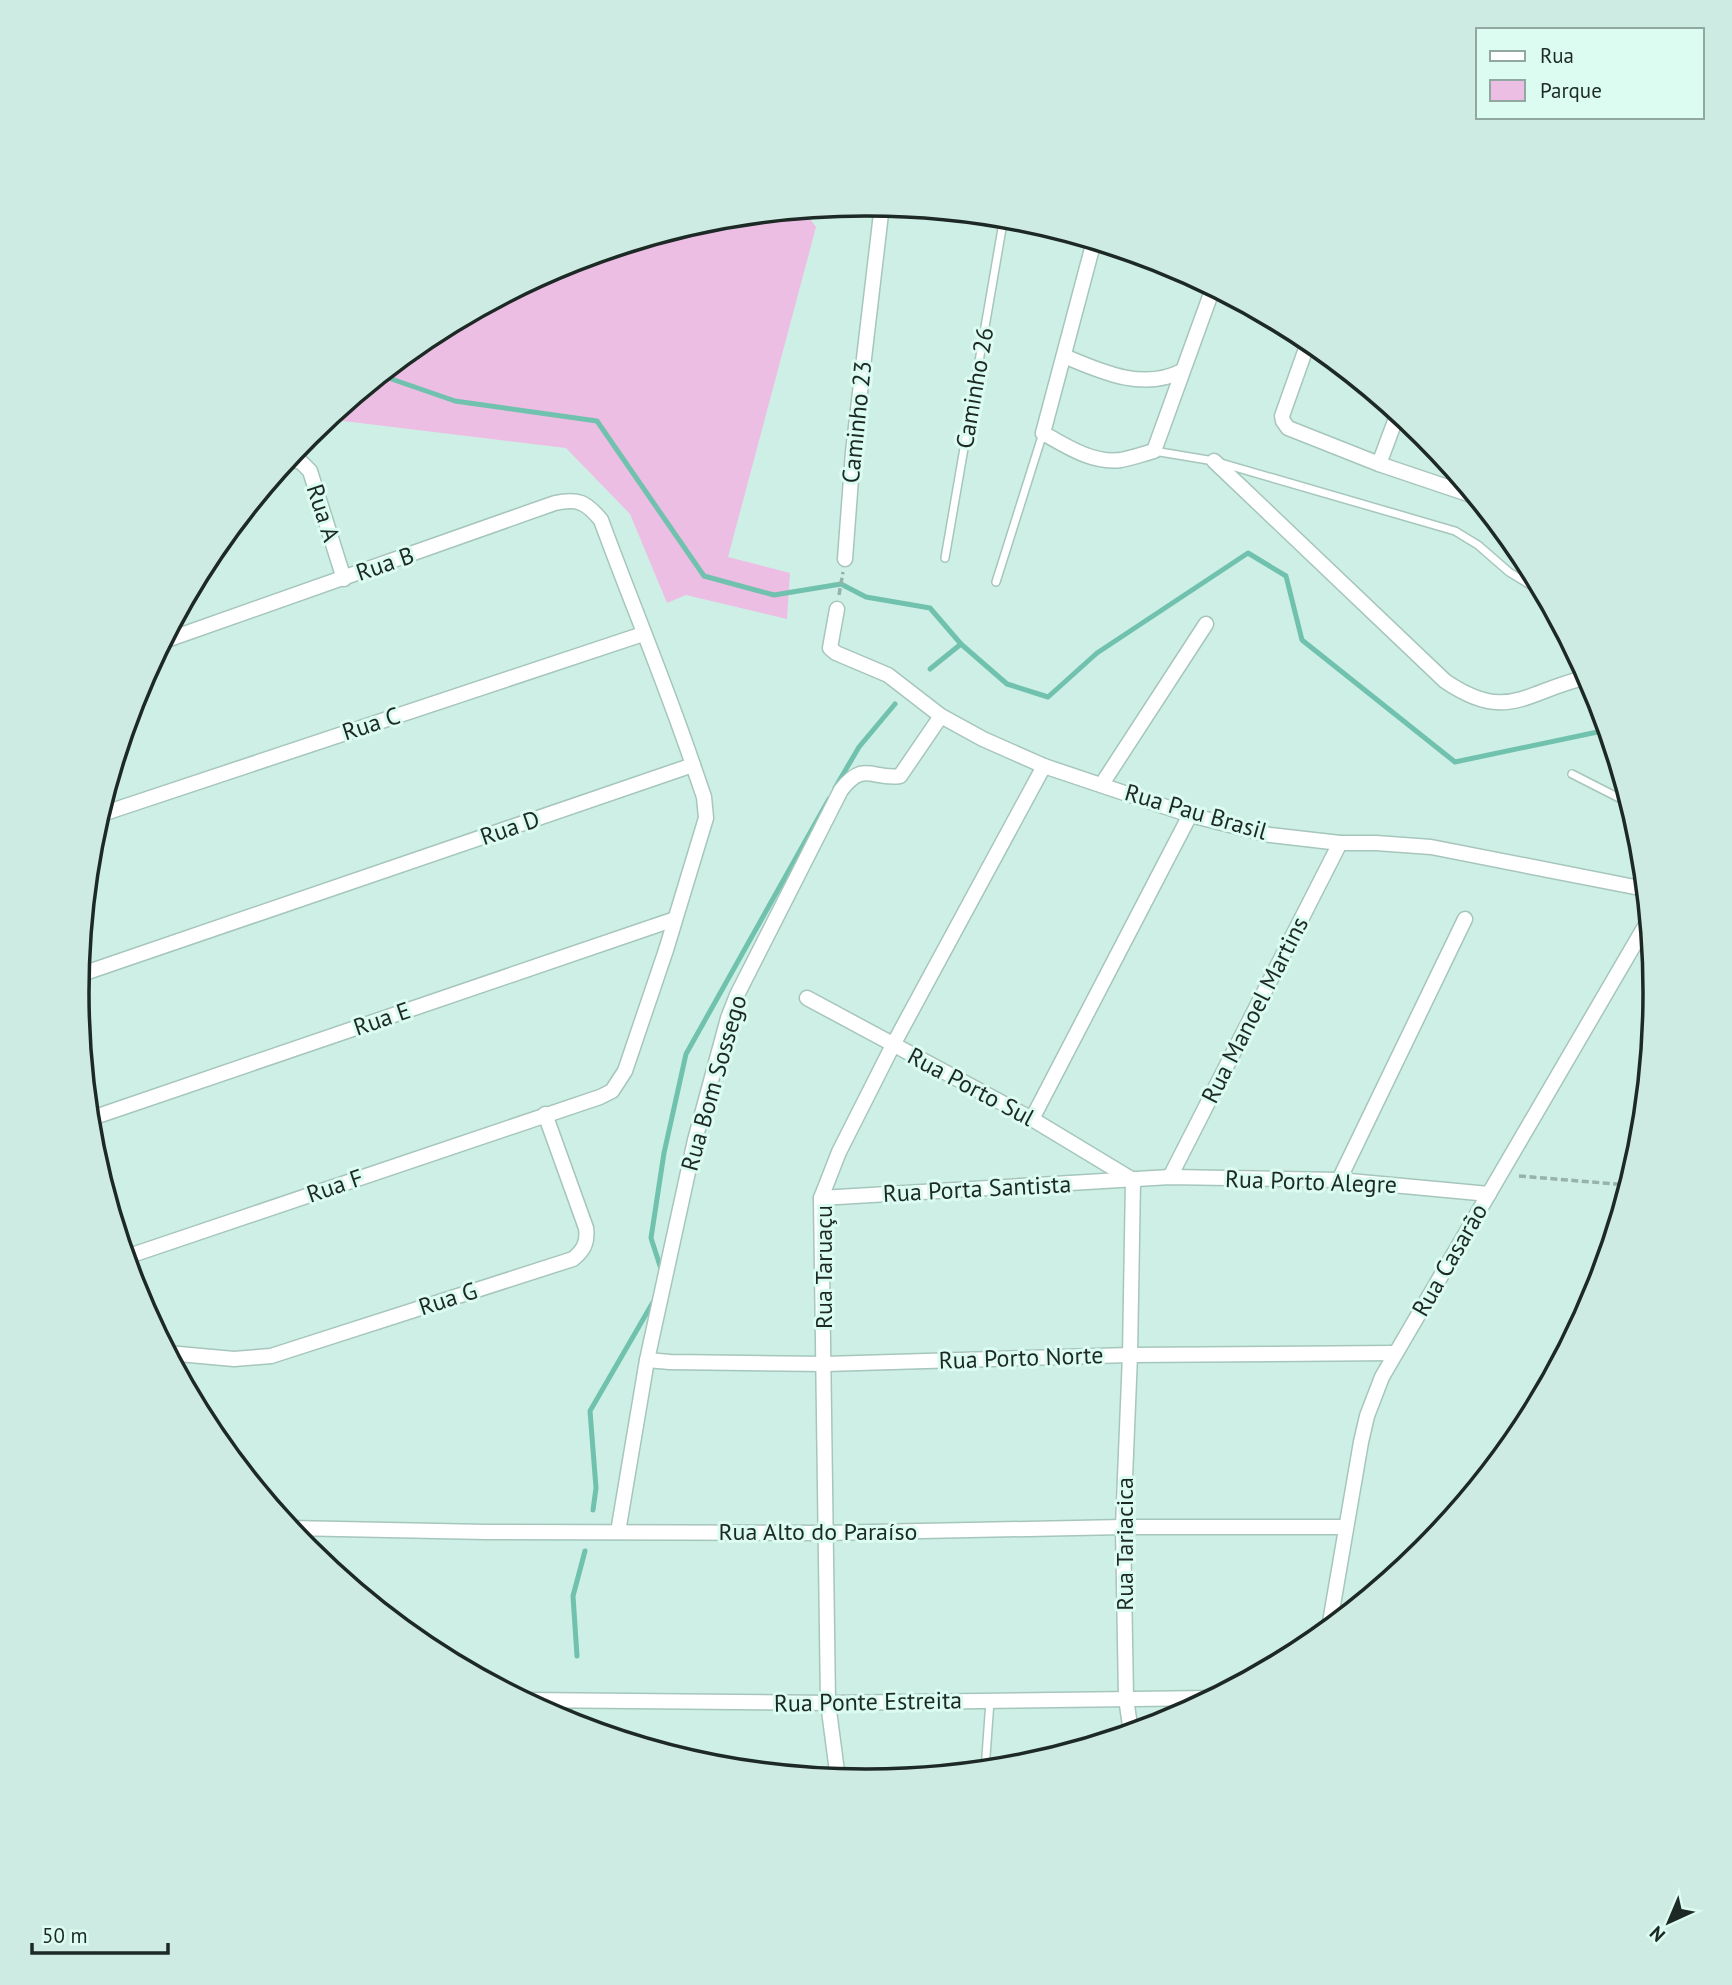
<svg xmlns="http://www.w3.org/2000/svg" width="1732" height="1985" font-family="'PT Sans',sans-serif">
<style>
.green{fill:#ecbee3}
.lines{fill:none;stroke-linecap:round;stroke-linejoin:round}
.stream{stroke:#70c2ae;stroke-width:5}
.lane-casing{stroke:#a6c6bc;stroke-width:10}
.street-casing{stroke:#a6c6bc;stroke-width:17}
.path{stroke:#97b2a9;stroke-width:3.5;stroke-dasharray:7 3.5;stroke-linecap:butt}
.lane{stroke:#fff;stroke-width:7}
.street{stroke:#fff;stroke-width:14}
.labels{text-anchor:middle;stroke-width:6;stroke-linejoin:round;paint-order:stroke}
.street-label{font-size:24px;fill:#1d2925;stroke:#dcfcf2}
.rim{fill:none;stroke:#1d2925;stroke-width:3.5}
</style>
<rect width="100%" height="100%" fill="#ceefe5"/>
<!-- green -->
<path class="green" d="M803,210L816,227L728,557L790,573L787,619L686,595L667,603L630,514L566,448L327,419L428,336L564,263L712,219Z"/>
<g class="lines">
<!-- stream -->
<g class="stream">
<path d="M380,375L455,401L597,421L704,576L774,595L841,584L866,597L930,608L961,644L1007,684L1048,697L1097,653L1248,553L1286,576L1302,640L1455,762L1607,730"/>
<path d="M930,669L961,644"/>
<path d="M835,788L859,747L895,704"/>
<path d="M662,1272L651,1238L664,1153L686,1054L829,799"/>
<path d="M593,1510L596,1488L590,1411L656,1297"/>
<path d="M577,1656L573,1596L585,1551"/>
<path d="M570,1706V1723"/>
</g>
<defs>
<g id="lane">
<path d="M1154,451L1214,461L1455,531L1478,545L1509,572L1542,592"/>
<path d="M945,558L1004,217"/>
<path d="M996,582L1043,433"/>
<path d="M1572,774L1629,803"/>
<path d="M985,1770L990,1701"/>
</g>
<g id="street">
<path d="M1094,241L1043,433C1066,446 1093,464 1121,460C1132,458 1143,454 1154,451L1213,288"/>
<path d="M1309,340L1282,416L1283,421L1288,428L1379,464L1474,496"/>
<path d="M1064,356C1102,372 1143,391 1182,371"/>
<path d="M289,457L302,463L310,471L344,579"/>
<path d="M1214,461L1445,681C1508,724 1525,691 1588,677"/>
<path d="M1379,464L1398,413"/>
<path d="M845,559L853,452L882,205"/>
<path d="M837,609L830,648L836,653L888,675L941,716L983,739L1044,766L1190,815L1270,835L1340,843H1376L1431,847L1645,889"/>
<path d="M1102,784L1206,624"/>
<path d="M99,815L643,634"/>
<path d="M79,975L693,765C665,682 631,602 601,520C586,502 578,498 555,503L164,641"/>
<path d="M807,998L1032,1119L1133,1180"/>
<path d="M89,1119L675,919"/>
<path d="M1032,1119L1190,815"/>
<path d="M1170,1177L1340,843"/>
<path d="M1339,1180L1465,919"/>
<path d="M821,1198L1170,1177L1339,1180L1489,1194"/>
<path d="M126,1257L600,1097L612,1091L625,1071L666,950L706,818L704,797L693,765"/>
<path d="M168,1353L234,1359L271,1356L573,1259C584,1250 588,1242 586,1228L545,1114"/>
<path d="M647,1360L670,1362L825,1364L1130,1355L1395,1353"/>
<path d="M290,1528L486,1532L824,1533L1123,1527H1345"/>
<path d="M618,1532L647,1360L695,1140L728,1018L737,995L841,790C864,760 872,780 900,776L941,716"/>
<path d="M1329,1628L1361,1442L1367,1416L1382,1377L1648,921"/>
<path d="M525,1700L828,1703L1211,1698"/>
<path d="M1131,1733L1126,1698L1123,1527L1130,1355L1133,1180"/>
<path d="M838,1779L828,1703L821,1198L839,1152L893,1045L1044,766"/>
</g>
</defs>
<!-- lane casing -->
<use href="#lane" class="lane-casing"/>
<!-- street casing -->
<use href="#street" class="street-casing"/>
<!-- path -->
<g class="path">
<path d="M839,595L843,572"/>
<path d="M1519,1176L1628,1185"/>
</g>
<!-- lane -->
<use href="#lane" class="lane"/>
<!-- street -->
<use href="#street" class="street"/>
</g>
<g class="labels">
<!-- street labels -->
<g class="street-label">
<text transform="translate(975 388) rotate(-80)" y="8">Caminho 26</text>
<text transform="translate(857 422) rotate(-84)" y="8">Caminho 23</text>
<text transform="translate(323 513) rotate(72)" y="8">Rua A</text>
<text transform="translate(385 564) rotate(-19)" y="8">Rua B</text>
<text transform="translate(371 724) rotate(-18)" y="8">Rua C</text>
<text transform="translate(1196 812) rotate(16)" y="8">Rua Pau Brasil</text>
<text transform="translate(510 828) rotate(-19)" y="8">Rua D</text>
<text transform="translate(1255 1010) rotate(-63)" y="8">Rua Manoel Martins</text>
<text transform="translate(382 1019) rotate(-19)" y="8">Rua E</text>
<text transform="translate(714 1083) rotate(-74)" y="8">Rua Bom Sossego</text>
<text transform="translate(971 1087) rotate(28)" y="8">Rua Porto Sul</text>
<text transform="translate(1311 1182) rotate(2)" y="8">Rua Porto Alegre</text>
<text transform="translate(335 1186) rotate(-19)" y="8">Rua F</text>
<text transform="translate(977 1189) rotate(-3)" y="8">Rua Porta Santista</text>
<text transform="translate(1450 1260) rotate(-60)" y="8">Rua Casarão</text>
<text transform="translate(824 1267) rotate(-90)" y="8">Rua Taruaçu</text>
<text transform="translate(448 1299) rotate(-18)" y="8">Rua G</text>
<text transform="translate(1021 1358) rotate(-2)" y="8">Rua Porto Norte</text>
<text x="818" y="1540">Rua Alto do Paraíso</text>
<text transform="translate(1125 1544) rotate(-90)" y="8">Rua Tariacica</text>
<text transform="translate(868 1702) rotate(-1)" y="8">Rua Ponte Estreita</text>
</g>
</g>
<!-- crop -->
<path d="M0 0H1732V1985H0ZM865 216H867A776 776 0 0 1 1643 992V993A776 776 0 0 1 867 1769H865A776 776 0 0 1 89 993V992A776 776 0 0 1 865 216Z" fill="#cdebe2" fill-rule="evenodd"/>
<path class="rim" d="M865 216H867A776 776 0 0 1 1643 992V993A776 776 0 0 1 867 1769H865A776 776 0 0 1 89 993V992A776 776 0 0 1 865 216Z"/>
<!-- legend -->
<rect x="1476" y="28" width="228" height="91" fill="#dcfcf2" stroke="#90a8a0" stroke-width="2"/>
<rect x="1490" y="51" width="35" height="10" fill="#ffffff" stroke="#90a8a0" stroke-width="2"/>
<text x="1540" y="63" font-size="21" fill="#1d2925">Rua</text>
<rect x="1490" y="80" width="35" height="21" fill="#ecbee3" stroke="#90a8a0" stroke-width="2"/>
<text x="1540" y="98" font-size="21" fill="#1d2925">Parque</text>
<!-- north arrow -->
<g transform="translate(1669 1922) rotate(224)" stroke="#dcfcf2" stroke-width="5" paint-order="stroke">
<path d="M0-5L12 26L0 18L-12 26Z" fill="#1d2925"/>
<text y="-10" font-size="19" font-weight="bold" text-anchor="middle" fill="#1d2925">N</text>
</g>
<!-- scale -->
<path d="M32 1943v10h136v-10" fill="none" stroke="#1d2925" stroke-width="3.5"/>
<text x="42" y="1943" font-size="21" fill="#1d2925" stroke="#dcfcf2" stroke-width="5" paint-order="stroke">50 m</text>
</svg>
